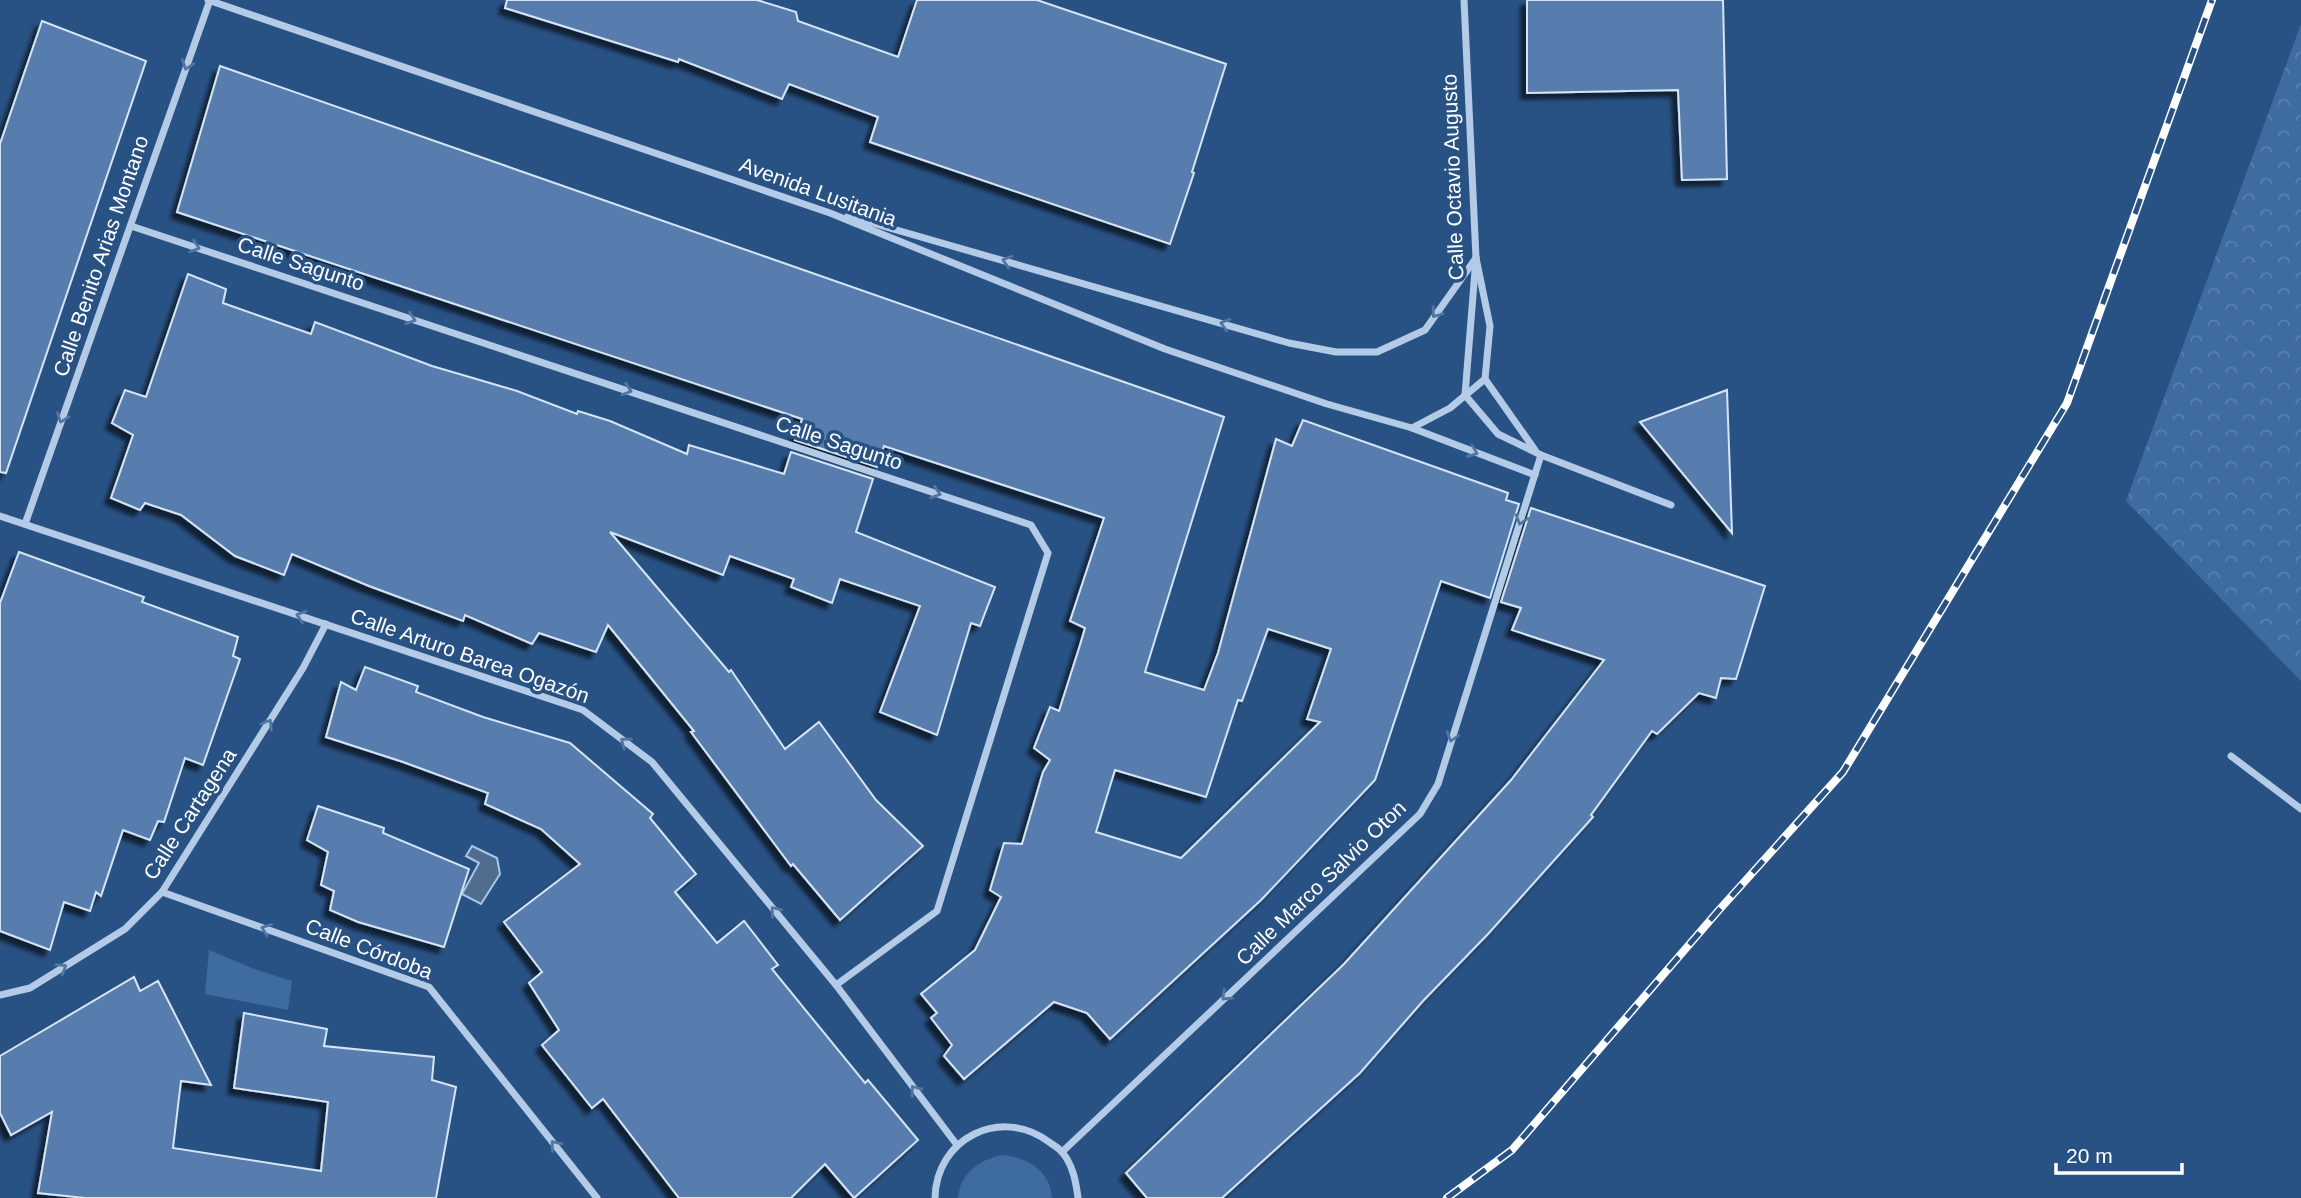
<svg xmlns="http://www.w3.org/2000/svg" width="2301" height="1198" font-family="Helvetica,sans-serif">
<style>
.grass{fill:#3e6ba0}
.forest{fill:url(#forest-crowns)}
.water{fill:#506c8f;stroke:#a8c6e7;stroke-width:2}
.building{fill:#567dad;stroke:#d6e5f5;stroke-width:2;fill-rule:evenodd;filter:url(#shadow)}
.lines{fill:none;stroke-linecap:round;stroke-linejoin:round}
.street{stroke:#b3cbe7;stroke-width:7}
.rail-casing{stroke:#fff;stroke-width:8}
.rail{stroke:#295284;stroke-width:5;stroke-dasharray:16;stroke-linecap:butt}
.oneway{stroke:#5276a2}
.labels{text-anchor:middle;stroke-width:7;stroke-linejoin:round;paint-order:stroke}
.street-label{font-size:21px;fill:#fff;stroke:#295284}
</style>
<defs>
<pattern id="forest-crowns" width="20" height="18" patternUnits="userSpaceOnUse" patternTransform="scale(1.75)"><rect width="20" height="18" fill="#3e6ba0"/><path d="M2 6a3 3 0 1 1 6 0M12 15a3 3 0 1 1 6 0" fill="none" stroke="#5b81ae"/></pattern>
<filter id="shadow"><feDropShadow dx="-6" dy="6" stdDeviation="2" flood-color="#0009"/></filter>
</defs>
<rect width="100%" height="100%" fill="#295284"/>
<!-- grass -->
<g class="grass">
<path d="M209,950L254,969L292,981L288,1010L205,994Z"/>
<path d="M1002,1155C1027,1157 1050,1170 1052,1198H958C960,1173 979,1160 1002,1155Z"/>
</g>
<!-- forest -->
<path class="forest" d="M2301,24V681L2126,501Z"/>
<!-- water -->
<path class="water" d="M472,846L497,858L500,874L481,904L462,894L479,863L466,856Z"/>
<!-- building -->
<g class="building">
<path d="M507,0H757L796,12L798,21L898,57L917,0H1037L1226,64L1192,172L1194,173L1170,244L870,142L878,117L789,84L782,99L679,59L678,62L505,8Z"/>
<path d="M1527,0H1723L1727,179L1682,180L1678,90L1527,93Z"/>
<path d="M42,21L146,61L6,473L0,472V144Z"/>
<path d="M220,66L1224,417L1145,672L1204,690L1218,653L1276,439L1292,446L1303,420L1508,493L1506,500L1519,504L1490,598L1441,581L1375,780L1261,900L1110,1039L1087,1013L1054,1002L964,1079L944,1056L952,1045L931,1018L937,1013L921,994L975,950L1001,897L990,890L1004,843L1022,844L1043,772L1050,760L1034,748L1050,707L1059,711L1080,645L1085,628L1070,621L1104,518L884,446L877,467L795,440L802,419L177,212ZM1268,629L1331,649L1307,719L1320,722L1181,858L1096,832L1115,770L1206,797L1238,700L1242,701Z"/>
<path d="M188,274L226,289L223,303L311,334L315,322L432,366L517,391L577,414L578,411L610,421L687,454L689,445L784,474L791,452L873,479L856,532L995,587L980,626L971,623L937,735L880,712L920,606L840,579L832,603L791,587L794,579L730,556L723,575L610,532L729,672L731,670L785,749L819,722L876,800L923,846L840,920L793,864L791,866L691,732L694,731L608,625L596,652L539,633L532,644L465,615L463,621L369,586L292,554L284,575L235,556L181,515L145,503L140,510L111,498L133,435L112,423L125,390L146,397Z"/>
<path d="M1727,390L1732,533L1640,422Z"/>
<path d="M1531,508L1765,586L1736,679L1721,678L1716,698L1699,693L1657,734L1652,731L1591,815L1593,817L1488,934L1423,1001L1360,1073L1222,1198H1147L1126,1173L1344,964L1511,780L1604,660L1512,630L1521,608L1501,602Z"/>
<path d="M19,552L144,597L142,602L238,637L233,656L240,659L203,765L185,758L164,822L158,821L150,840L123,830L101,896L96,892L90,911L64,902L50,950L0,931V603Z"/>
<path d="M365,667L418,686L416,692L483,717L570,743L653,814L650,818L696,874L675,892L717,943L744,921L778,965L772,969L865,1083L868,1080L918,1140L854,1198L825,1164L791,1198H679L603,1099L592,1108L542,1045L559,1030L529,983L542,972L504,922L580,864L541,829L485,804L488,793L403,762L326,737L341,682L356,690Z"/>
<path d="M318,806L384,828L383,833L469,869L444,947L358,922L330,910L334,891L321,885L328,852L307,840Z"/>
<path d="M134,977L140,991L158,981L211,1085L181,1081L173,1148L321,1171L328,1102L234,1088L244,1013L327,1029L324,1046L434,1057L432,1080L456,1087L436,1198H85L38,1193L52,1112L11,1135L0,1113V1056Z"/>
</g>
<g class="lines">
<!-- street -->
<g class="street">
<path d="M208,0L830,213L1165,349L1327,404L1412,428L1450,408L1485,379L1490,326L1476,258"/>
<path d="M1464,0L1476,258L1465,395"/>
<path d="M848,216L1289,343L1336,352H1377L1425,330L1476,258"/>
<path d="M131,226L1031,525L1048,553L937,911L836,985"/>
<path d="M1485,379L1535,450"/>
<path d="M1465,395L1498,434L1541,455L1671,505"/>
<path d="M1412,428L1535,475"/>
<path d="M0,516L583,710L652,762L836,985L957,1145"/>
<path d="M25,524L210,0"/>
<path d="M2231,756L2301,809"/>
<path d="M162,892L429,987L597,1198"/>
<path d="M0,995L30,988L125,929L162,892L303,668L326,624"/>
<path d="M1062,1152L1420,814L1438,784L1541,455"/>
<path d="M935,1198C936,1138 1001,1106 1049,1142C1053,1145 1059,1148 1062,1152C1073,1165 1076,1182 1078,1198"/>
</g>
<defs>
<path id="rail" d="M1447,1198L1512,1150L1719,910L1843,772L2067,403L2212,0"/>
</defs>
<!-- rail casing -->
<use href="#rail" class="rail-casing"/>
<!-- rail -->
<use href="#rail" class="rail"/>
</g>
<!-- one-way arrows -->
<defs><path id="oneway-chevron" d="M-2-3.5L2.5 0L-2 3.5" fill="none" stroke-width="1.6" stroke-linecap="round" stroke-linejoin="round" transform="scale(1.75)"/></defs>
<g class="oneway">
<use href="#oneway-chevron" transform="translate(187 65) rotate(109)"/>
<use href="#oneway-chevron" transform="translate(195 247) rotate(18)"/>
<use href="#oneway-chevron" transform="translate(1007 261) rotate(-164)"/>
<use href="#oneway-chevron" transform="translate(1436 313) rotate(126)"/>
<use href="#oneway-chevron" transform="translate(411 319) rotate(18)"/>
<use href="#oneway-chevron" transform="translate(1225 324) rotate(-164)"/>
<use href="#oneway-chevron" transform="translate(627 390) rotate(18)"/>
<use href="#oneway-chevron" transform="translate(62 418) rotate(110)"/>
<use href="#oneway-chevron" transform="translate(1473 452) rotate(21)"/>
<use href="#oneway-chevron" transform="translate(936 493) rotate(18)"/>
<use href="#oneway-chevron" transform="translate(1521 520) rotate(107)"/>
<use href="#oneway-chevron" transform="translate(301 616) rotate(-162)"/>
<use href="#oneway-chevron" transform="translate(268 724) rotate(-58)"/>
<use href="#oneway-chevron" transform="translate(1452 737) rotate(107)"/>
<use href="#oneway-chevron" transform="translate(625 742) rotate(-143)"/>
<use href="#oneway-chevron" transform="translate(775 911) rotate(-129)"/>
<use href="#oneway-chevron" transform="translate(266 929) rotate(-160)"/>
<use href="#oneway-chevron" transform="translate(62 968) rotate(-32)"/>
<use href="#oneway-chevron" transform="translate(1226 996) rotate(137)"/>
<use href="#oneway-chevron" transform="translate(915 1090) rotate(-127)"/>
<use href="#oneway-chevron" transform="translate(555 1145) rotate(-129)"/>
</g>
<g class="labels">
<!-- street labels -->
<g class="street-label">
<text transform="translate(1453 177) rotate(-92)" y="7">Calle Octavio Augusto</text>
<text transform="translate(818 192) rotate(20)" y="7">Avenida Lusitania</text>
<text transform="translate(101 256) rotate(-71)" y="7">Calle Benito Arias Montano</text>
<text transform="translate(301 264) rotate(18)" y="7">Calle Sagunto</text>
<text transform="translate(839 443) rotate(18)" y="7">Calle Sagunto</text>
<text transform="translate(470 656) rotate(19)" y="7">Calle Arturo Barea Ogazón</text>
<text transform="translate(190 814) rotate(-57)" y="7">Calle Cartagena</text>
<text transform="translate(1321 883) rotate(-44)" y="7">Calle Marco Salvio Oton</text>
<text transform="translate(369 949) rotate(21)" y="7">Calle Córdoba</text>
</g>
</g>
<!-- scale -->
<path d="M2056 1163v10h126v-10" fill="none" stroke="#ffffff" stroke-width="3.5"/>
<text x="2066" y="1163" font-size="21" fill="#ffffff" stroke="#295284" stroke-width="5" paint-order="stroke">20 m</text>
</svg>
